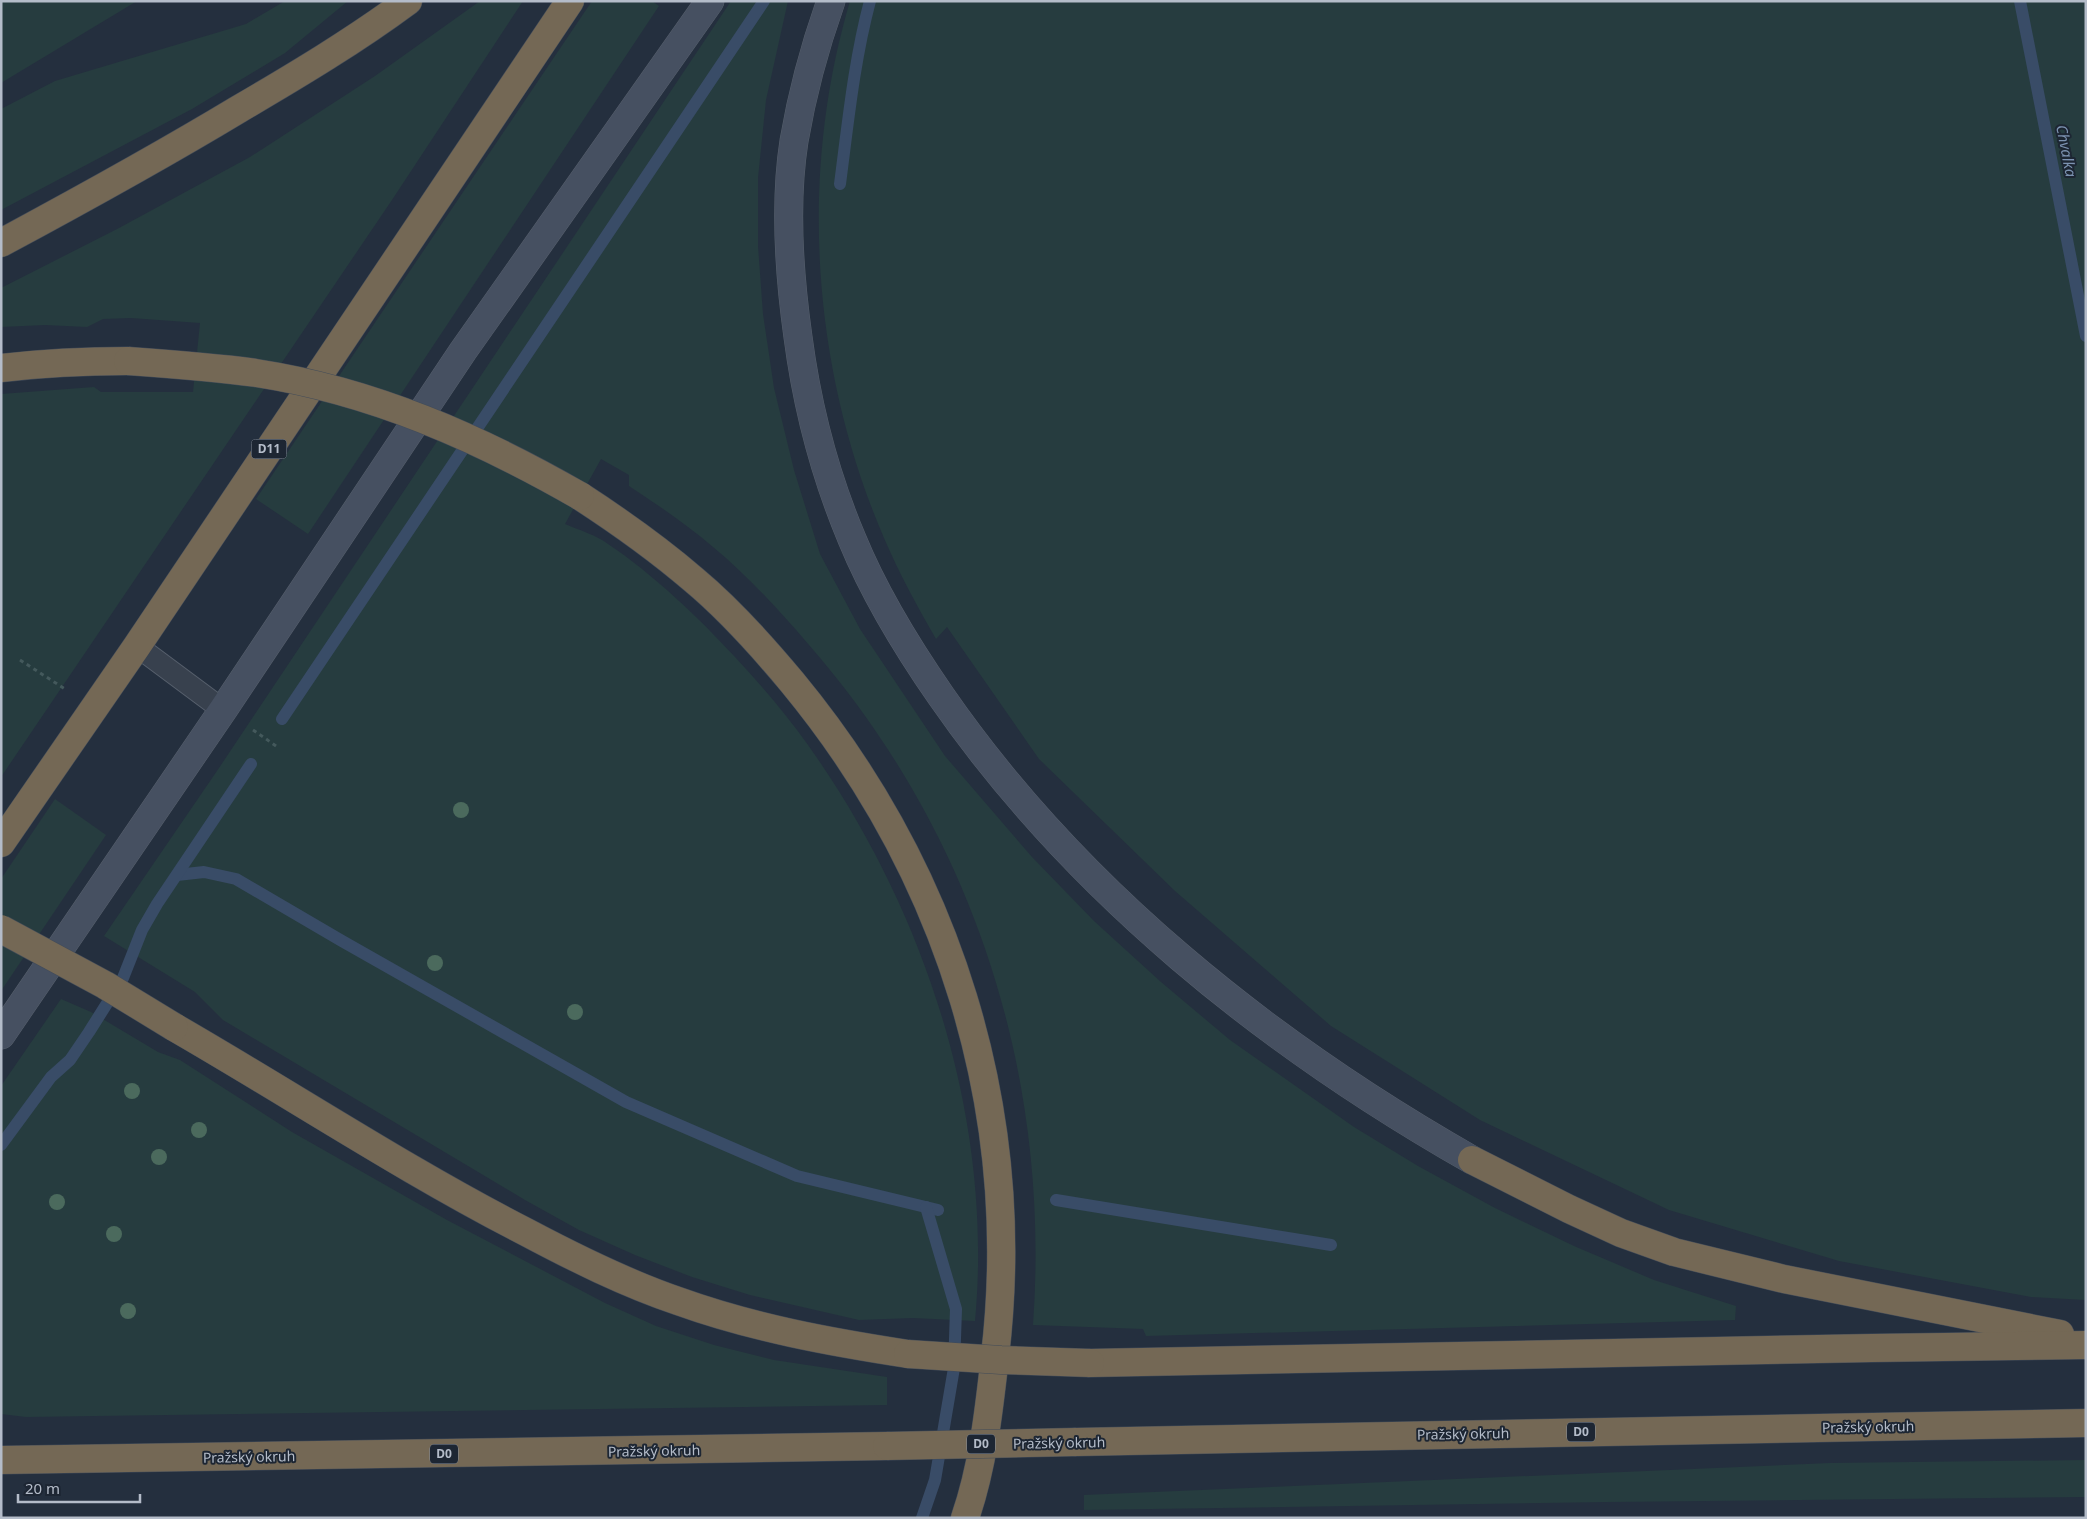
<svg xmlns="http://www.w3.org/2000/svg" width="2087" height="1519" font-family="'Noto Sans',sans-serif">
<style>
.green{fill:#263c3f}
.lines{fill:none;stroke-linecap:round;stroke-linejoin:round}
.stream{stroke:#394c67;stroke-width:12}
.service-casing{stroke:#565f6c;stroke-width:23}
.secondary-casing{stroke:#565f6c;stroke-width:29}
.motorway-casing{stroke:#434c59;stroke-width:29}
.path{stroke:#44595c;stroke-width:3;stroke-dasharray:4 4;stroke-linecap:butt}
.service{stroke:#38414e;stroke-width:21}
.secondary{stroke:#465061;stroke-width:28}
.motorway{stroke:#746855;stroke-width:28}
.motorway-bridge-casing{stroke:#434c59;stroke-width:29;stroke-linecap:butt}
.motorway-bridge{stroke:#746855;stroke-width:28}
.tree{fill:#4b6a5d}
.labels{text-anchor:middle;stroke-width:4;stroke-linejoin:round;paint-order:stroke}
.shield{fill:#1d2633;stroke:#878f9c;stroke-width:1}
.shield-label{font-size:12px;font-weight:bold;fill:#b4bcc9}
.street-label{font-size:14px;fill:#b4bcc9;stroke:#1d2633}
.water-label{font-size:15px;font-style:italic;fill:#7c92b1;stroke:#1d2633}
</style>
<rect width="100%" height="100%" fill="#242f3e"/>
<!-- green -->
<g class="green">
<path d="M1,1H137L1,83Z"/>
<path d="M285,1H348L285,53L192,109L1,210V109L55,81L246,24Z"/>
<path d="M480,1H523L392,200L1,777V394L94,387L101,392H193L200,323L131,318L103,319L87,327L45,325L1,327V288L119,228L250,157L375,76Z"/>
<path d="M592,1H652L659,6L308,534L256,499Z"/>
<path d="M731,1H788L766,100L758,178V246L763,314L774,388L794,470L820,554L860,629L945,756L1032,857L1094,921L1161,982L1230,1040L1354,1127L1418,1166L1495,1208L1574,1246L1654,1280L1736,1306L1735,1320L1146,1336L1143,1329L1033,1325C1051,1075 974,834 809,645C779,610 748,576 713,547C686,524 658,505 629,486V475L601,459L565,524C579,530 596,535 608,544C653,574 699,618 735,657C761,685 786,714 808,745C925,909 994,1119 975,1321L913,1318L859,1320L750,1295L692,1277L635,1255L579,1230L525,1200L223,1020L195,992L104,936L219,768Z"/>
<path d="M850,1H2086V1300L2031,1297L1839,1261L1669,1210L1480,1120L1331,1026L1175,891L1039,759L947,627L936,639C917,606 899,573 884,538C812,371 798,176 850,1Z"/>
<path d="M55,799L106,835L1,991V879Z"/>
<path d="M61,999L91,1012L158,1052L180,1060L292,1132L447,1220L605,1303L656,1326L714,1345L774,1360L887,1377V1405L26,1417L1,1414V1086Z"/>
<path d="M2086,1460V1497L1608,1502L1084,1510V1495L1830,1463Z"/>
</g>
<g class="lines">
<!-- stream -->
<g class="stream">
<path d="M2020,1L2086,336"/>
<path d="M840,184C848,123 854,61 870,1"/>
<path d="M282,719L764,1"/>
<path d="M177,875L204,872L236,879L342,941L626,1102L797,1176L938,1210"/>
<path d="M1,1145L51,1077L70,1060L89,1032L123,978L142,930L157,904L251,764"/>
<path d="M1056,1200L1331,1245"/>
<path d="M922,1518L935,1480L954,1368L956,1309L926,1207"/>
</g>
<defs>
<path id="service" d="M137,646L223,710"/>
<g id="secondary">
<path d="M831,1C815,46 802,94 794,141C784,205 789,273 798,337C807,406 825,475 852,539C875,595 907,647 941,696C1076,891 1268,1044 1472,1160"/>
<path d="M1,1035L223,710L463,351L710,1"/>
</g>
<g id="motorway">
<path d="M1,243C81,200 161,156 239,109C297,75 354,41 408,1"/>
<path d="M1,368C44,363 85,361 128,361"/>
<path d="M580,496C620,522 658,549 694,580C730,610 762,646 792,682C949,872 1024,1110 995,1356C989,1410 983,1466 965,1518"/>
<path d="M1,843L137,646L570,1"/>
<path d="M174,1027C292,1095 405,1170 526,1232C575,1258 625,1283 678,1301C753,1328 830,1342 908,1354"/>
<path d="M1472,1160L1569,1209L1621,1233L1674,1252L1784,1279L2060,1334"/>
<path d="M1090,1363L1872,1348L2086,1345"/>
<path d="M1076,1442L2086,1423"/>
<path d="M1,1460L887,1446"/>
</g>
</defs>
<!-- service casing -->
<use href="#service" class="service-casing"/>
<!-- secondary casing -->
<use href="#secondary" class="secondary-casing"/>
<!-- motorway casing -->
<use href="#motorway" class="motorway-casing"/>
<!-- path -->
<g class="path">
<path d="M20,660L65,689"/>
<path d="M253,730L279,748"/>
</g>
<!-- service -->
<use href="#service" class="service"/>
<!-- secondary -->
<use href="#secondary" class="secondary"/>
<!-- motorway -->
<use href="#motorway" class="motorway"/>
<defs>
<g id="motorway-bridge">
<path d="M128,361C171,364 214,367 256,373C373,391 479,438 580,496"/>
<path d="M1,929L105,985L174,1027"/>
<path d="M908,1354L1001,1360L1090,1363"/>
<path d="M887,1446L1076,1442"/>
</g>
</defs>
<!-- motorway-bridge casing -->
<use href="#motorway-bridge" class="motorway-bridge-casing"/>
<!-- motorway-bridge -->
<use href="#motorway-bridge" class="motorway-bridge"/>
</g>
<!-- trees -->
<g class="tree">
<circle cx="461" cy="810" r="8"/>
<circle cx="435" cy="963" r="8"/>
<circle cx="575" cy="1012" r="8"/>
<circle cx="132" cy="1091" r="8"/>
<circle cx="199" cy="1130" r="8"/>
<circle cx="159" cy="1157" r="8"/>
<circle cx="57" cy="1202" r="8"/>
<circle cx="114" cy="1234" r="8"/>
<circle cx="128" cy="1311" r="8"/>
</g>
<g class="labels">
<!-- shield labels -->
<g class="shield">
<rect x="251.5" y="439.5" width="35" height="19" rx="4"/>
<rect x="1567" y="1422.5" width="28" height="19" rx="4"/>
<rect x="967" y="1434.5" width="28" height="19" rx="4"/>
<rect x="430" y="1444.5" width="28" height="19" rx="4"/>
</g>
<g class="shield-label">
<text x="269" y="453">D11</text>
<text x="1581" y="1436">D0</text>
<text x="981" y="1448">D0</text>
<text x="444" y="1458">D0</text>
</g>
<!-- street labels -->
<g class="street-label">
<text transform="translate(1868 1427) rotate(-1)" y="5">Pražský okruh</text>
<text transform="translate(1463 1434) rotate(-1)" y="5">Pražský okruh</text>
<text transform="translate(1059 1443) rotate(-1)" y="5">Pražský okruh</text>
<text transform="translate(654 1451) rotate(-1)" y="5">Pražský okruh</text>
<text transform="translate(249 1457) rotate(-1)" y="5">Pražský okruh</text>
</g>
<!-- water labels -->
<g class="water-label">
<text transform="translate(2066 151) rotate(79)" y="5">Chvalka</text>
</g>
</g>
<!-- border -->
<rect width="2087" height="1519" fill="none" stroke="#b4bcc9" stroke-width="5"/>
<!-- scale -->
<path d="M18 1494v8h122v-8" fill="none" stroke="#b4bcc9" stroke-width="2.5"/>
<text x="25" y="1494" font-size="15" fill="#b4bcc9" stroke="#1d2633" stroke-width="4" paint-order="stroke">20 m</text>
</svg>
